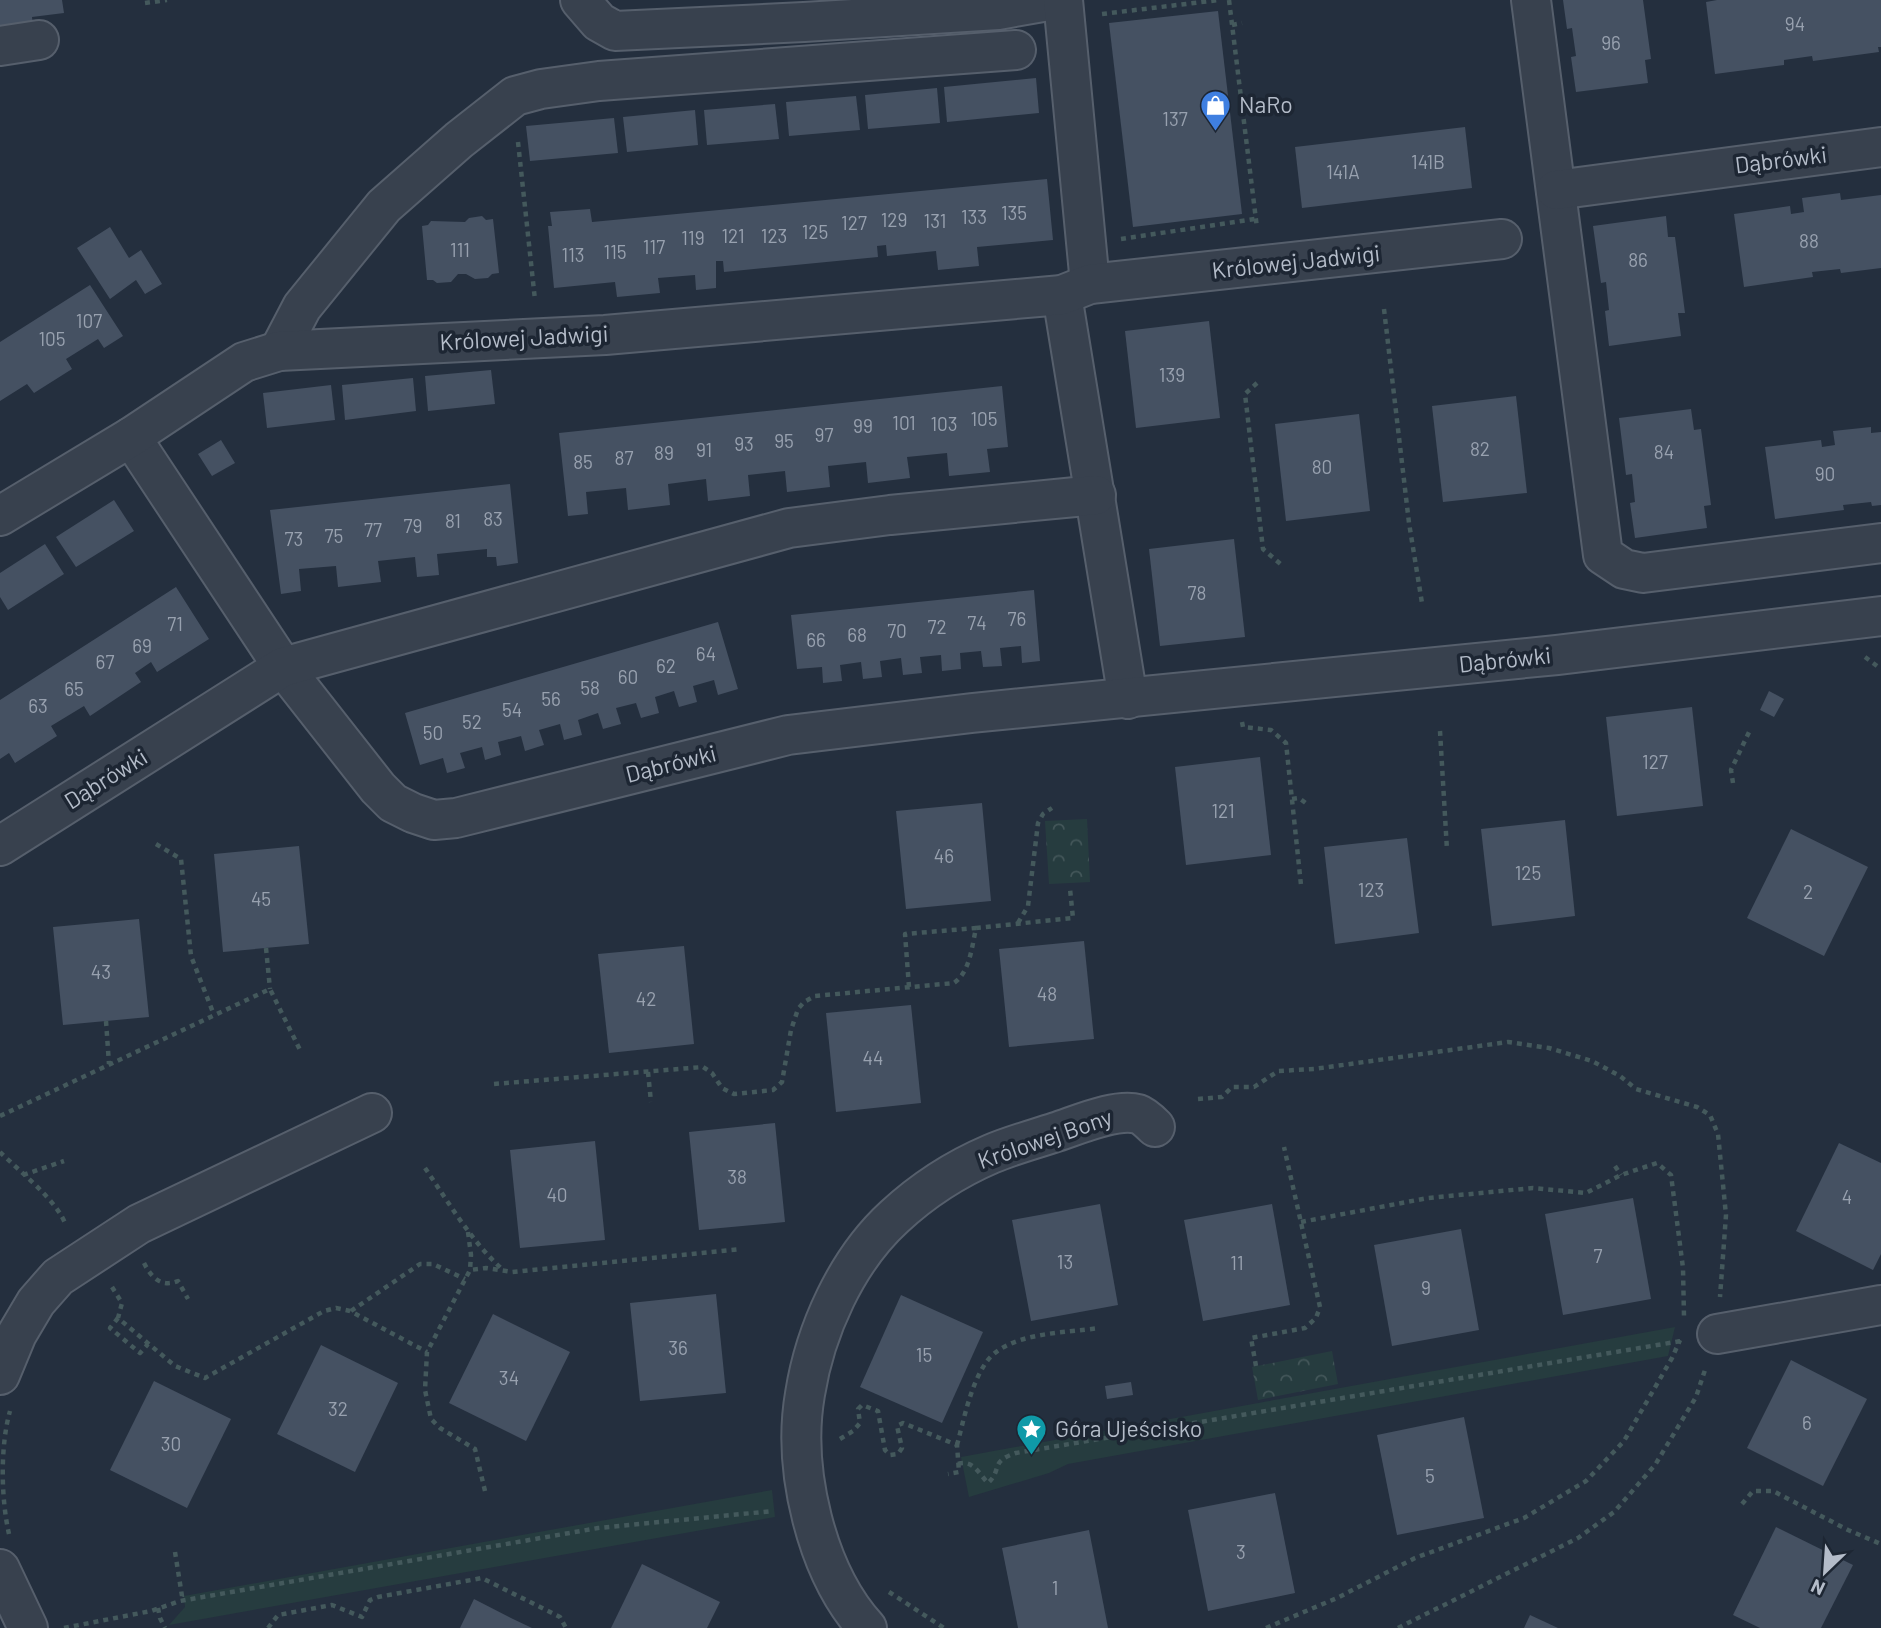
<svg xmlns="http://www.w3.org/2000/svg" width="1881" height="1628" font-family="Barlow,sans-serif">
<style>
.grass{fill:#263c3f}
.park{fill:url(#park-crowns)}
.building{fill:#455162}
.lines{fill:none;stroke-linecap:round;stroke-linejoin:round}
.minor-casing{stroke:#565f6c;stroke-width:42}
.path{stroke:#44595c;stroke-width:4.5;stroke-dasharray:5 5;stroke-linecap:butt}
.minor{stroke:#38414e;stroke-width:38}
.labels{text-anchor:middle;stroke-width:7;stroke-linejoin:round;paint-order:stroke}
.number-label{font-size:19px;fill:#98a1af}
.poi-label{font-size:23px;fill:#b4bcc9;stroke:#1d2633;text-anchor:start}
.street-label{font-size:23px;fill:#b4bcc9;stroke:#1d2633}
</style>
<defs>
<pattern id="park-crowns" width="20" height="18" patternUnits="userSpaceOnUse" patternTransform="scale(1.75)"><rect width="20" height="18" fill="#263c3f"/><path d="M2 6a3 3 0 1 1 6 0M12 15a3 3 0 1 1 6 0" fill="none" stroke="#435659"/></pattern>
</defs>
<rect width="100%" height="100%" fill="#242f3e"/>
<!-- grass -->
<g class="grass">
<path d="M1675,1327L1668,1356L1068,1464L1049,1473L969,1497L961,1457Z"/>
<path d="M772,1490L775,1517L169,1625L185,1607L184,1596Z"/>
</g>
<!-- park -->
<g class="park">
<path d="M1087,819L1090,882L1049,884L1045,821Z"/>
<path d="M1332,1351L1338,1384L1258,1400L1252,1367Z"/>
</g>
<!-- building -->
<g class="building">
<path d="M0,0H62L64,13L32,17L33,26L0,31Z"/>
<path d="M1563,0H1643L1651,59L1645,60L1648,83L1576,92L1571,57L1576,56L1572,28L1567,29Z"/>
<path d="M1717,0H1881V47H1878L1879,52L1813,61L1812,56L1784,60V65L1715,74L1706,2Z"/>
<path d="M1218,11L1242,214L1133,227L1109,23Z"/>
<path d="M1036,78L1039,113L947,122L944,87Z"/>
<path d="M937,88L940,123L868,129L865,95Z"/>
<path d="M856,96L860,130L789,136L786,102Z"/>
<path d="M775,104L779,139L707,145L704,110Z"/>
<path d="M695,110L698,145L627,152L623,117Z"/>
<path d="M614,118L618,153L530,161L526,126Z"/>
<path d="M1465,127L1472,188L1302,208L1295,147Z"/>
<path d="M1047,179L1053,240L977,247L979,266L938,270L936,251L887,256L886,245L877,246L878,257L724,272L723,261H716V288L696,290L695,275L658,278L660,293L617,297L615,282L554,288L548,226H552L550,212L590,209L592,222Z"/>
<path d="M1840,193L1841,200L1881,195V268L1841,273L1840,269L1812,272L1813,277L1744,287L1734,214L1790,206L1791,214L1804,212L1802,198Z"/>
<path d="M482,216L486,220L493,219L499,273L492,274L488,278L475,279L466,274H458L451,282L437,283L433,280H427L422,226L428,225L431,221L465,222L469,218Z"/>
<path d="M1666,216L1668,237H1675L1685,313H1678L1681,336L1609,346L1605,311L1609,310L1606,282L1601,283L1593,226Z"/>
<path d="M110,227L129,258L141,250L162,284L145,294L136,280L110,299L77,248Z"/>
<path d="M90,285L123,336L104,348L98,339L66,359L72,369L34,393L27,384L0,401V342Z"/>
<path d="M1209,321L1220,418L1136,428L1125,331Z"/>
<path d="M491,370L495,404L428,411L425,376Z"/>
<path d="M413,378L416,411L345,420L342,385Z"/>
<path d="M331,385L335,420L267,428L263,393Z"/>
<path d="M1002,386L1008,447L987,449L990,472L949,476L947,453L907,457L910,478L868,483L866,462L828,466L830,487L787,492L785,471L748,475L750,496L708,501L706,479L668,484L670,505L628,510L626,488L586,492L588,514L568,516L559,433Z"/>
<path d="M1516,396L1527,493L1443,502L1432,406Z"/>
<path d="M1691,409L1694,430L1701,429L1711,505L1704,506L1707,528L1635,538L1630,503L1635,502L1632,474L1626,475L1619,418Z"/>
<path d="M1359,414L1370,511L1286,521L1275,424Z"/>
<path d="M1871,427V433L1881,432V505L1872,506L1871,502L1843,505L1844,510L1775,519L1765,447L1821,440L1822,447L1835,445L1833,431Z"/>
<path d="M221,440L235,463L212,476L198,454Z"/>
<path d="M510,484L518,563L497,566L496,557H487V549L437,554L439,575L417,577L415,557L378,561L381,582L338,587L336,566L299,569L301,591L281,594L270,510Z"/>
<path d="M114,500L134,531L76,567L56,537Z"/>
<path d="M1234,539L1245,637L1160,646L1149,549Z"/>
<path d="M45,544L64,574L8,610L0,597V573Z"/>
<path d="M176,587L209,639L157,672L151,662L135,673L141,682L90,716L84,706L51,726L57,736L15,763L9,753L0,759V700Z"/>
<path d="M1034,590L1040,661L1022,663L1021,646L1000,648L1002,666L983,667L981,651L960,653L961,669L942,671L941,655L920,657L922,673L903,675L901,658L880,661L882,677L863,679L861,662L840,665L842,681L823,683L822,667L797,669L791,615Z"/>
<path d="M718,622L738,689L718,695L714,680L693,686L697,702L679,707L674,691L655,697L659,713L641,718L636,703L616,708L621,724L603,729L598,713L578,720L582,735L564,740L560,724L539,730L544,745L525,751L521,736L498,742L501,755L485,760L482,747L460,753L465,768L447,773L443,758L420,765L405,713Z"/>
<path d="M1769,691L1784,699L1774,717L1760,710Z"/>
<path d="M1692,707L1703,806L1617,816L1606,717Z"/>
<path d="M1260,757L1271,855L1186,865L1175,767Z"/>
<path d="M982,803L991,901L906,909L896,811Z"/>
<path d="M1565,820L1575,916L1492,926L1481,829Z"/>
<path d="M1791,829L1868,867L1824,956L1747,918Z"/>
<path d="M1407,838L1419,933L1335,944L1324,847Z"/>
<path d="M299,846L309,944L223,952L214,854Z"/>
<path d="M139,919L149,1017L63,1025L53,927Z"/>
<path d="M1084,941L1094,1039L1009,1047L999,949Z"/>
<path d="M684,946L694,1044L609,1053L598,954Z"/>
<path d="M911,1005L921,1103L836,1112L826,1013Z"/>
<path d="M775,1123L785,1222L699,1230L689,1132Z"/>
<path d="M595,1141L605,1240L520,1248L510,1150Z"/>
<path d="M1839,1143L1881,1163V1254L1873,1270L1796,1231Z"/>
<path d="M1633,1198L1651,1299L1563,1315L1545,1214Z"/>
<path d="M1100,1204L1118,1305L1031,1321L1012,1220Z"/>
<path d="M1272,1204L1290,1305L1203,1321L1184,1220Z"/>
<path d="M1461,1229L1479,1330L1392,1346L1374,1245Z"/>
<path d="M716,1294L726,1393L640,1401L630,1303Z"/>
<path d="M901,1295L983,1332L942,1423L860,1387Z"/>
<path d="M493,1314L570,1352L526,1441L449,1403Z"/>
<path d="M321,1345L398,1383L355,1472L277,1434Z"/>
<path d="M1791,1360L1867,1399L1823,1486L1747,1448Z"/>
<path d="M154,1381L231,1419L187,1508L110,1470Z"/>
<path d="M1131,1382L1133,1395L1107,1399L1105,1386Z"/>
<path d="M1464,1417L1484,1518L1397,1535L1377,1435Z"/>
<path d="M1275,1493L1295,1593L1208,1611L1188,1510Z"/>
<path d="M1776,1527L1853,1565L1821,1628H1760L1733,1615Z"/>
<path d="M1089,1530L1108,1628H1018L1002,1548Z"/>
<path d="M642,1564L720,1602L707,1628H611Z"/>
<path d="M474,1599L513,1619L532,1628H460Z"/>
<path d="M1530,1615L1558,1628H1524Z"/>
</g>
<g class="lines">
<defs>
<g id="minor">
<path d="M580,0L599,22L615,31L804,22L998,10L1054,0"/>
<path d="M1063,0L1090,284"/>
<path d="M1531,0L1603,555L1624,569L1643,573L1881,543"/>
<path d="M0,46L39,40"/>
<path d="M1556,190L1881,147"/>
<path d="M1062,295L1128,699"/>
<path d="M279,351L302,307L384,206L459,140L515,96L541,89L599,81L1016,50"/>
<path d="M131,437L283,667L378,788L393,803L413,813L434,820L456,818L788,735L972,713L1557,655L1881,616"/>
<path d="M0,516L131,437L244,362L279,351L605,335L1062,295L1090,284L1502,239"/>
<path d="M0,846L283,667L789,528L890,515L1096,495"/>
<path d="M1717,1334L1881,1305"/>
<path d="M0,1375L17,1334L36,1302L58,1277L139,1224L372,1113"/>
<path d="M0,1569L28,1628"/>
<path d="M867,1628C816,1572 792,1469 805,1394C815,1331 846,1261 894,1217C922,1191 956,1169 991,1154C1012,1145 1035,1139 1056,1132C1078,1125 1116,1108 1138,1114C1144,1116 1150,1122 1155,1127"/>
</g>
</defs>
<!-- minor casing -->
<use href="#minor" class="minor-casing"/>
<!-- path -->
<g class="path">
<path d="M1229,0L1257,228"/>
<path d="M145,3L167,0"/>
<path d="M1102,14L1219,0"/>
<path d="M1232,25L1242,23"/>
<path d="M1241,107L1259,106"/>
<path d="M518,142L535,300"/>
<path d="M1121,239L1255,219"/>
<path d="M1384,309L1409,523L1422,603"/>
<path d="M1257,383L1245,394L1263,549L1284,567"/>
<path d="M1865,657L1881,669"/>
<path d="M1242,722L1243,727L1271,730L1286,743L1301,885"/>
<path d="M1440,731L1447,850"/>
<path d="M1733,783L1731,770L1750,730"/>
<path d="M1292,799L1299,798L1307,804"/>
<path d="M156,844L181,859L191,956L214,1015"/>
<path d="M1018,923L1028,906L1038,823L1043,814L1052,808"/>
<path d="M266,948L270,989"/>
<path d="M909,987L905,934L976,928"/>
<path d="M106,1021L109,1064"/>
<path d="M648,1072L651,1102"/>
<path d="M494,1084L703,1067L712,1073L722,1088L734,1094L773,1090L782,1082L791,1030L798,1009L804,1002L815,996L954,983C970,972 972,946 976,928L1073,918L1070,889"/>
<path d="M1198,1099L1222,1097L1232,1087H1254L1278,1071L1314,1069L1508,1042L1549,1048L1592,1061L1620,1076L1636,1089L1697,1107L1710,1115L1718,1134L1726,1215L1720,1297"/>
<path d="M0,1116L270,989L301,1052"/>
<path d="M0,1152C19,1171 59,1202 66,1226"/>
<path d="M1615,1166L1621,1175"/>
<path d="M425,1168C449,1203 471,1241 503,1270"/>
<path d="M23,1175L64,1161"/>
<path d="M1301,1222L1428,1198L1533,1188L1586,1193L1621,1175L1657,1163L1671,1175L1683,1268L1684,1317"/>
<path d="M468,1232L471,1255L470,1270"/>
<path d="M144,1263C151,1277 161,1288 178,1281L188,1299"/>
<path d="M112,1287L122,1303L118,1318L175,1366L205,1378L324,1311L336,1308L350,1311L427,1352"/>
<path d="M351,1311L420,1264H433L465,1279"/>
<path d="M118,1318L110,1328L140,1353L148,1344"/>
<path d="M1256,1366L1251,1338L1305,1328L1316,1318L1320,1307L1284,1147"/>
<path d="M840,1439L853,1431L860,1423L858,1409L862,1405L878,1411L885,1450L890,1455L898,1454L902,1448L897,1426L903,1423L957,1445L959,1472L948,1474"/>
<path d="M957,1445C964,1419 970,1387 985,1364C1005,1332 1065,1333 1099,1328"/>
<path d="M958,1464C973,1459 979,1474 988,1483C1003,1469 989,1462 1016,1453L1681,1341"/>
<path d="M485,1491L475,1449L440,1428L431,1419L425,1390L427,1352L470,1270L486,1268L512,1272L741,1249"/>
<path d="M1742,1504L1753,1491H1773L1848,1530L1881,1544"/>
<path d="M9,1534C1,1499 0,1446 10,1411"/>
<path d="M175,1552L182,1596L180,1601"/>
<path d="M889,1592L944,1628"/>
<path d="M158,1608L160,1618L165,1628"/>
<path d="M64,1628L151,1611L180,1601L598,1528L773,1511"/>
<path d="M268,1628L278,1615L332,1605L362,1617L370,1600L378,1597L482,1578L560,1617L566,1628"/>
<path d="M1266,1628L1337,1598L1415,1558L1524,1518L1586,1481L1624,1441L1672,1358L1680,1340"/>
<path d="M1398,1628L1578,1538L1614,1512L1655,1465L1696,1397L1706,1367"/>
</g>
<!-- minor -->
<use href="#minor" class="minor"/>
</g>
<!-- icons -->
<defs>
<symbol id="shop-pin" viewBox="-11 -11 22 30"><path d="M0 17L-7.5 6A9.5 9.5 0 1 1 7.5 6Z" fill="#3f7fe0" stroke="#1d2633"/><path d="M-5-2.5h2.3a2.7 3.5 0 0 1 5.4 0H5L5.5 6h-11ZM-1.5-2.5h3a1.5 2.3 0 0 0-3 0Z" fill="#fff"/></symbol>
<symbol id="sight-pin" viewBox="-11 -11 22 30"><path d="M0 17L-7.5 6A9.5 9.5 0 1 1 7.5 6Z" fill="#0f9aa8" stroke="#1d2633"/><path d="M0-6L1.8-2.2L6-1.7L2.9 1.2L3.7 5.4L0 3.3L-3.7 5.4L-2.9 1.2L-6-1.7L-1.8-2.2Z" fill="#fff"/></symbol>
</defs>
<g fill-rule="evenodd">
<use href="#shop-pin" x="1198" y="88" width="35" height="47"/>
<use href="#sight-pin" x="1014" y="1412" width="35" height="47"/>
</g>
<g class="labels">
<!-- number labels -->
<g class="number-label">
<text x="1795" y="31">94</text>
<text x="1611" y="50">96</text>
<text x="1175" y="126">137</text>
<text x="1428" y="169">141B</text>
<text x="1343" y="179">141A</text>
<text x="1014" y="220">135</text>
<text x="974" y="224">133</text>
<text x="894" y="227">129</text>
<text x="935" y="228">131</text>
<text x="854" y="230">127</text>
<text x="815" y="239">125</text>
<text x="733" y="243">121</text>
<text x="774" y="243">123</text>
<text x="693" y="245">119</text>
<text x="1809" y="248">88</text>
<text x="654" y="254">117</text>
<text x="460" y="257">111</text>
<text x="615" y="259">115</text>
<text x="573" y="262">113</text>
<text x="1638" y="267">86</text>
<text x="89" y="328">107</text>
<text x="52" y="346">105</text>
<text x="1172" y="382">139</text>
<text x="984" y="426">105</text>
<text x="904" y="430">101</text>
<text x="944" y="431">103</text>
<text x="863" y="433">99</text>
<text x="824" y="442">97</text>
<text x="784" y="448">95</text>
<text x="744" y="451">93</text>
<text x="1480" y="456">82</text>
<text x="704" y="457">91</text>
<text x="1664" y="459">84</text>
<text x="664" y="460">89</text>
<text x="624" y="465">87</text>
<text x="583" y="469">85</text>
<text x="1322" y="474">80</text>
<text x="1825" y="481">90</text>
<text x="493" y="526">83</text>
<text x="453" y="528">81</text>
<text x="413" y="533">79</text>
<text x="373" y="537">77</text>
<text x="334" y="543">75</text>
<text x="294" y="546">73</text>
<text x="1197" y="600">78</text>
<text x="1017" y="626">76</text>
<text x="977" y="630">74</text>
<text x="175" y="631">71</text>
<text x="937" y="634">72</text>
<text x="897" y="638">70</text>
<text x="857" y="642">68</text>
<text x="816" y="647">66</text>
<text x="142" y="653">69</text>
<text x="706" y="661">64</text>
<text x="105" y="669">67</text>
<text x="666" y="673">62</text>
<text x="628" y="684">60</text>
<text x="590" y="695">58</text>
<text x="74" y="696">65</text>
<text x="551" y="706">56</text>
<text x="38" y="713">63</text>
<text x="512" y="717">54</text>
<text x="472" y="729">52</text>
<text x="433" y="740">50</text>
<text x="1655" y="769">127</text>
<text x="1223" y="818">121</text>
<text x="944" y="863">46</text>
<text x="1528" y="880">125</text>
<text x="1371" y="897">123</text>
<text x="1808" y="899">2</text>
<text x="261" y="906">45</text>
<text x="101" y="979">43</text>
<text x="1047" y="1001">48</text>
<text x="646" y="1006">42</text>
<text x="873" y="1065">44</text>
<text x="737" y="1184">38</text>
<text x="557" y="1202">40</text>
<text x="1847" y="1204">4</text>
<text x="1598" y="1263">7</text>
<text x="1065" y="1269">13</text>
<text x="1237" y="1270">11</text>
<text x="1426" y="1295">9</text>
<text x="678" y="1355">36</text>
<text x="924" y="1362">15</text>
<text x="509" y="1385">34</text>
<text x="338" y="1416">32</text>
<text x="1807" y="1430">6</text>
<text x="171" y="1451">30</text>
<text x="1430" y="1483">5</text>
<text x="1241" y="1559">3</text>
<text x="1055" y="1595">1</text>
</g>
<!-- poi labels -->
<g class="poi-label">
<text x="1239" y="113">NaRo</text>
<text x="1055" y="1437">Góra Ujeścisko</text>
</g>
<!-- street labels -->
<g class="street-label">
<text transform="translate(1781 160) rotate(-7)" y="8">Dąbrówki</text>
<text transform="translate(1296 262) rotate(-6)" y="8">Królowej Jadwigi</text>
<text transform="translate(524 338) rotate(-3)" y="8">Królowej Jadwigi</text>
<text transform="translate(1505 660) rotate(-6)" y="8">Dąbrówki</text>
<text transform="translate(671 764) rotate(-14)" y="8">Dąbrówki</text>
<text transform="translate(106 779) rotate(-32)" y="8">Dąbrówki</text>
<text transform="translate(1045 1139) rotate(-19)" y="8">Królowej Bony</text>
</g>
</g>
<!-- north arrow -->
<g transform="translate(1825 1572) rotate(205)" stroke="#1d2633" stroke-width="5" paint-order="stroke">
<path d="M0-5L12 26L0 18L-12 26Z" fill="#b4bcc9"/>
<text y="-10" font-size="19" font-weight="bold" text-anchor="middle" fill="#b4bcc9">N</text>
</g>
</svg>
